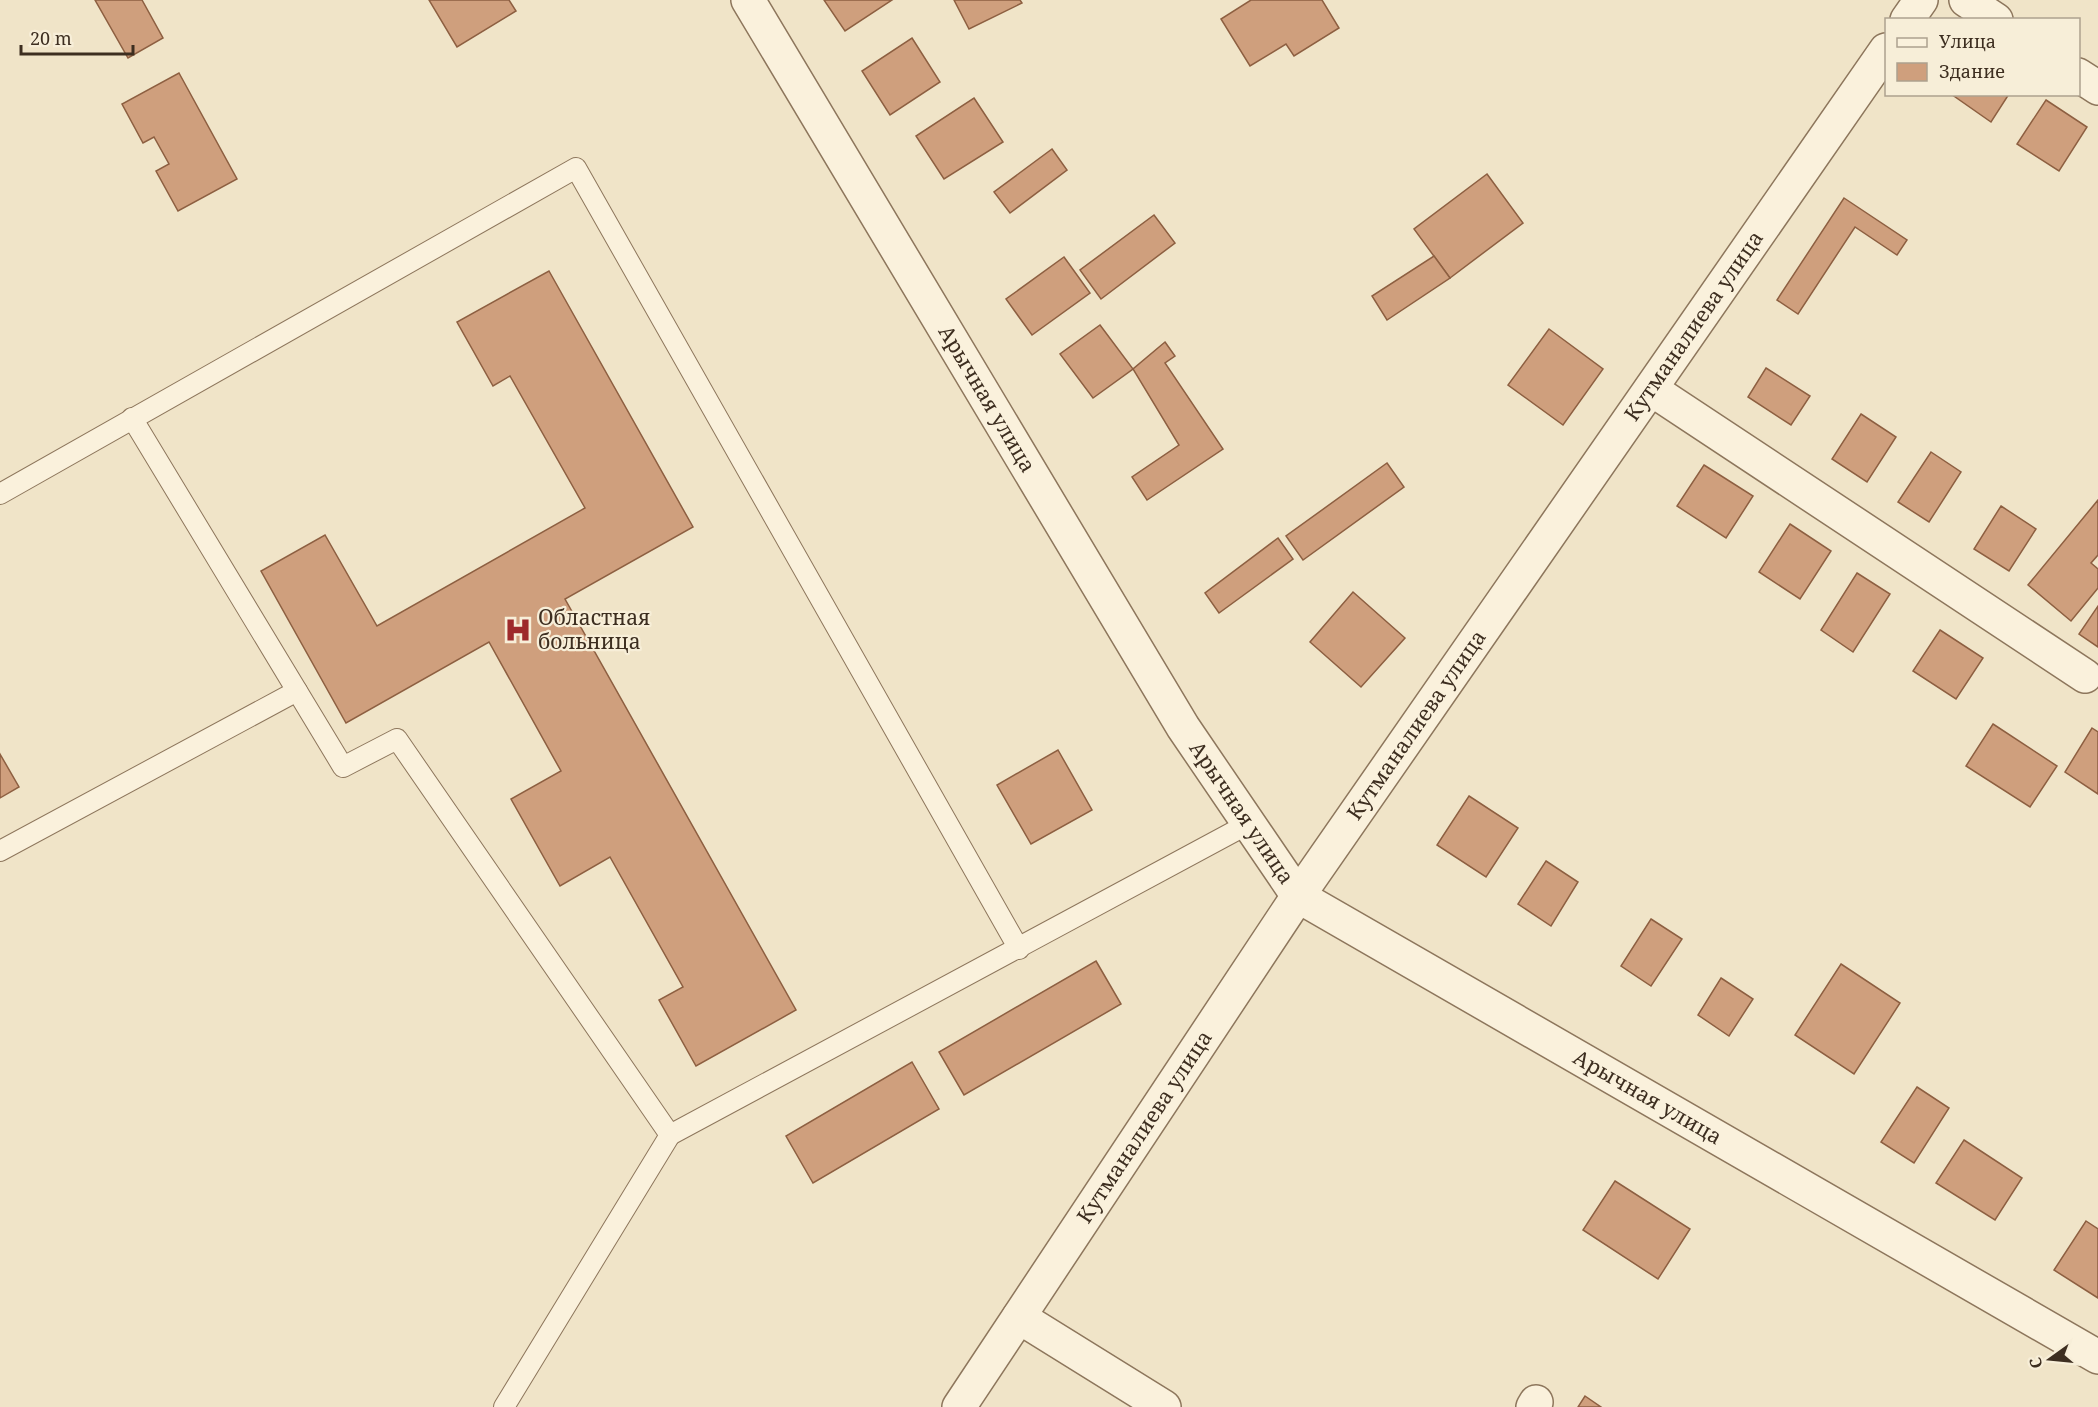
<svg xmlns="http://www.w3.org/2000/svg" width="2098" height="1407" font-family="'Noto Serif',serif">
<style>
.building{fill:#cf9f7d;stroke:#8d5f41;stroke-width:1.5}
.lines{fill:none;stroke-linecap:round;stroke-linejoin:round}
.service-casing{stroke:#8d765c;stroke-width:22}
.minor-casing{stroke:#8d765c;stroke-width:36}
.tertiary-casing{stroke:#8d765c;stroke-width:36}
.service{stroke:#faf1dc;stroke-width:20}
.minor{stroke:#faf1dc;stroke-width:33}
.tertiary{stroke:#faf1dc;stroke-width:33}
.labels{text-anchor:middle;stroke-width:4.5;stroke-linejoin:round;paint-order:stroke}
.street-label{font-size:21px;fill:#3d2e20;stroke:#f7eed8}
.poi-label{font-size:21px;fill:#3d2e20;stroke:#f7eed8;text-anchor:start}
</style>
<rect width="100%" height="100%" fill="#f0e4c8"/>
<!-- building -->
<g class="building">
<path d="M95,0H142L163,38L128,58Z"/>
<path d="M429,0H509L516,11L457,47Z"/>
<path d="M824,0H892L845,31Z"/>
<path d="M954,0H1020L1022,3L969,29Z"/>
<path d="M1251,0H1322L1339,28L1294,56L1286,44L1250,66L1221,19Z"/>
<path d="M912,38L940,82L890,115L862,71Z"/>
<path d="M179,73L237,179L178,211L156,171L169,164L154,137L143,143L122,104Z"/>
<path d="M1951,94H2009L1991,122Z"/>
<path d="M974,98L1003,142L944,179L916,136Z"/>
<path d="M2046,100L2087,127L2059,171L2017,144Z"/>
<path d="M1052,149L1067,170L1010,213L994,192Z"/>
<path d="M1487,174L1523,223L1450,278L1414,229Z"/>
<path d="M1844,198L1907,240L1897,255L1855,227L1798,314L1777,300Z"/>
<path d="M1154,215L1175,243L1101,299L1080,270Z"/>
<path d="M1434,256L1450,278L1387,320L1372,296Z"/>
<path d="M1064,257L1090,293L1032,335L1006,299Z"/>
<path d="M549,271L693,527L565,599L796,1010L696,1066L659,1000L683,987L610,857L560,886L511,799L561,771L489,642L346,723L261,571L325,535L377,626L585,508L510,376L493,386L457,322Z"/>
<path d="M1100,325L1133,369L1093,398L1060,354Z"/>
<path d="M1549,329L1603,369L1563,425L1508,385Z"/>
<path d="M1165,342L1175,356L1165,363L1223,449L1147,500L1132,477L1179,445L1133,369Z"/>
<path d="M1766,368L1810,396L1791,425L1748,397Z"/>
<path d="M1861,414L1896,437L1867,482L1832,459Z"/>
<path d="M1931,452L1961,472L1929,522L1898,502Z"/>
<path d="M1387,463L1404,487L1303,560L1286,536Z"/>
<path d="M1704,465L1753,496L1726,538L1677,506Z"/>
<path d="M2098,500V555L2091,563L2098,569V588L2071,621L2028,585Z"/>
<path d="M2001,506L2036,529L2009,571L1974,549Z"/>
<path d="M1790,524L1831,551L1800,599L1759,572Z"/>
<path d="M1278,538L1293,559L1219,613L1205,593Z"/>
<path d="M1857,573L1890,594L1853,652L1821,630Z"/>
<path d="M1353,592L1405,638L1361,687L1310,642Z"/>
<path d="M2098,606V647L2079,634Z"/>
<path d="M1940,630L1983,658L1956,699L1913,671Z"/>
<path d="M1993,724L2057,766L2030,807L1966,766Z"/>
<path d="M2092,728L2098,732V794L2065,772Z"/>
<path d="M1058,750L1092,810L1031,844L997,785Z"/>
<path d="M0,754L19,787L0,798Z"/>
<path d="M1469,796L1518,828L1486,877L1437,845Z"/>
<path d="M1546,861L1578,882L1551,926L1518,904Z"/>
<path d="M1651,919L1682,939L1651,986L1621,966Z"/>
<path d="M1096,961L1121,1004L964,1095L939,1052Z"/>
<path d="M1841,964L1900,1003L1854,1074L1795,1035Z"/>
<path d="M1721,978L1753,999L1729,1036L1698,1015Z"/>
<path d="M912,1062L939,1109L813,1183L786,1136Z"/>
<path d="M1917,1087L1949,1108L1914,1163L1881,1142Z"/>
<path d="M1964,1140L2022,1178L1995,1220L1936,1183Z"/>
<path d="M1615,1181L1690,1229L1658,1279L1583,1230Z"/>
<path d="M2086,1221L2098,1229V1298L2054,1270Z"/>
<path d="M1585,1396L1601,1407H1578Z"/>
</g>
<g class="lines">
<defs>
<g id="service">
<path d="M132,418L343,767L397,739L670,1135L1248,824"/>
<path d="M0,494L576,168L1019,949"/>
<path d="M0,851L297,691"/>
<path d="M504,1407L670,1135"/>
</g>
<g id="minor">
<path id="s1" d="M748,0L1183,727L1298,896L2098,1357"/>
<path d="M1966,0L1996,20"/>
<path d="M1907,20L1921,0"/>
<path d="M2078,75L2098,88"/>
<path d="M1651,389L2085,676"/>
<path id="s2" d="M1298,896L1886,50"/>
<path d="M1019,1317L1164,1407"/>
<path d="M1533,1407L1536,1402"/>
</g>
<g id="tertiary">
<path id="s3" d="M959,1407L1298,896"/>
</g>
</defs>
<!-- service casing -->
<use href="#service" class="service-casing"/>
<!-- minor casing -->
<use href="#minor" class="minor-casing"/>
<!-- tertiary casing -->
<use href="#tertiary" class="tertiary-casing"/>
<!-- service -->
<use href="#service" class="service"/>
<!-- minor -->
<use href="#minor" class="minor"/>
<!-- tertiary -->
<use href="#tertiary" class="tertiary"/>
</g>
<!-- icons -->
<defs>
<symbol id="hospital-bare" viewBox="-9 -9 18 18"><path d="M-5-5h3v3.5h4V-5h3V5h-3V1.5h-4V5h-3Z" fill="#9e2a2b" stroke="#f7eed8" stroke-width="2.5" paint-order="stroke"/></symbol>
</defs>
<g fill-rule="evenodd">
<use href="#hospital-bare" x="499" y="611" width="38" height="38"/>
</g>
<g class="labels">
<!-- street labels -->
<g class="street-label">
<text dy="7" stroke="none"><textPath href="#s2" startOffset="694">Кутманалиева улица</textPath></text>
<text dy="7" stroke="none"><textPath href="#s1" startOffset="465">Арычная улица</textPath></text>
<text dy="7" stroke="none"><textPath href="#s2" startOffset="208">Кутманалиева улица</textPath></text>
<text dy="7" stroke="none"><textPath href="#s1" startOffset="951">Арычная улица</textPath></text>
<text dy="7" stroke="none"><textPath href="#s1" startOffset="1455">Арычная улица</textPath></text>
<text dy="7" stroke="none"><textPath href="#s3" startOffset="336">Кутманалиева улица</textPath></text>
</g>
<!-- poi labels -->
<g class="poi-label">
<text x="538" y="625">Областная<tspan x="538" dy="24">больница</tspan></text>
</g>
</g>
<!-- legend -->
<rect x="1885" y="18" width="195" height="78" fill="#f7eed8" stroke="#ada18e" stroke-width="1.5"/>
<rect x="1897" y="38" width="30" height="9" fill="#faf1dc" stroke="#ada18e" stroke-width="1.5"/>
<text x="1939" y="48" font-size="18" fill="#3d2e20">Улица</text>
<rect x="1897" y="63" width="30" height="18" fill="#cf9f7d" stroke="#ada18e" stroke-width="1.5"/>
<text x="1939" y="78" font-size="18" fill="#3d2e20">Здание</text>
<!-- north arrow -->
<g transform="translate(2050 1359) rotate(255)" stroke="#f7eed8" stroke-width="4.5" paint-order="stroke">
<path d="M0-4.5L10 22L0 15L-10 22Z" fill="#3d2e20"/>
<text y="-9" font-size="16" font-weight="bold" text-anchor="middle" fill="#3d2e20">С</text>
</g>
<!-- scale -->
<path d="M21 45v9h112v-9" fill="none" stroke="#3d2e20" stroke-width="3"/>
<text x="30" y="45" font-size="18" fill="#3d2e20" stroke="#f7eed8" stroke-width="4.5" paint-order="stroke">20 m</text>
</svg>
